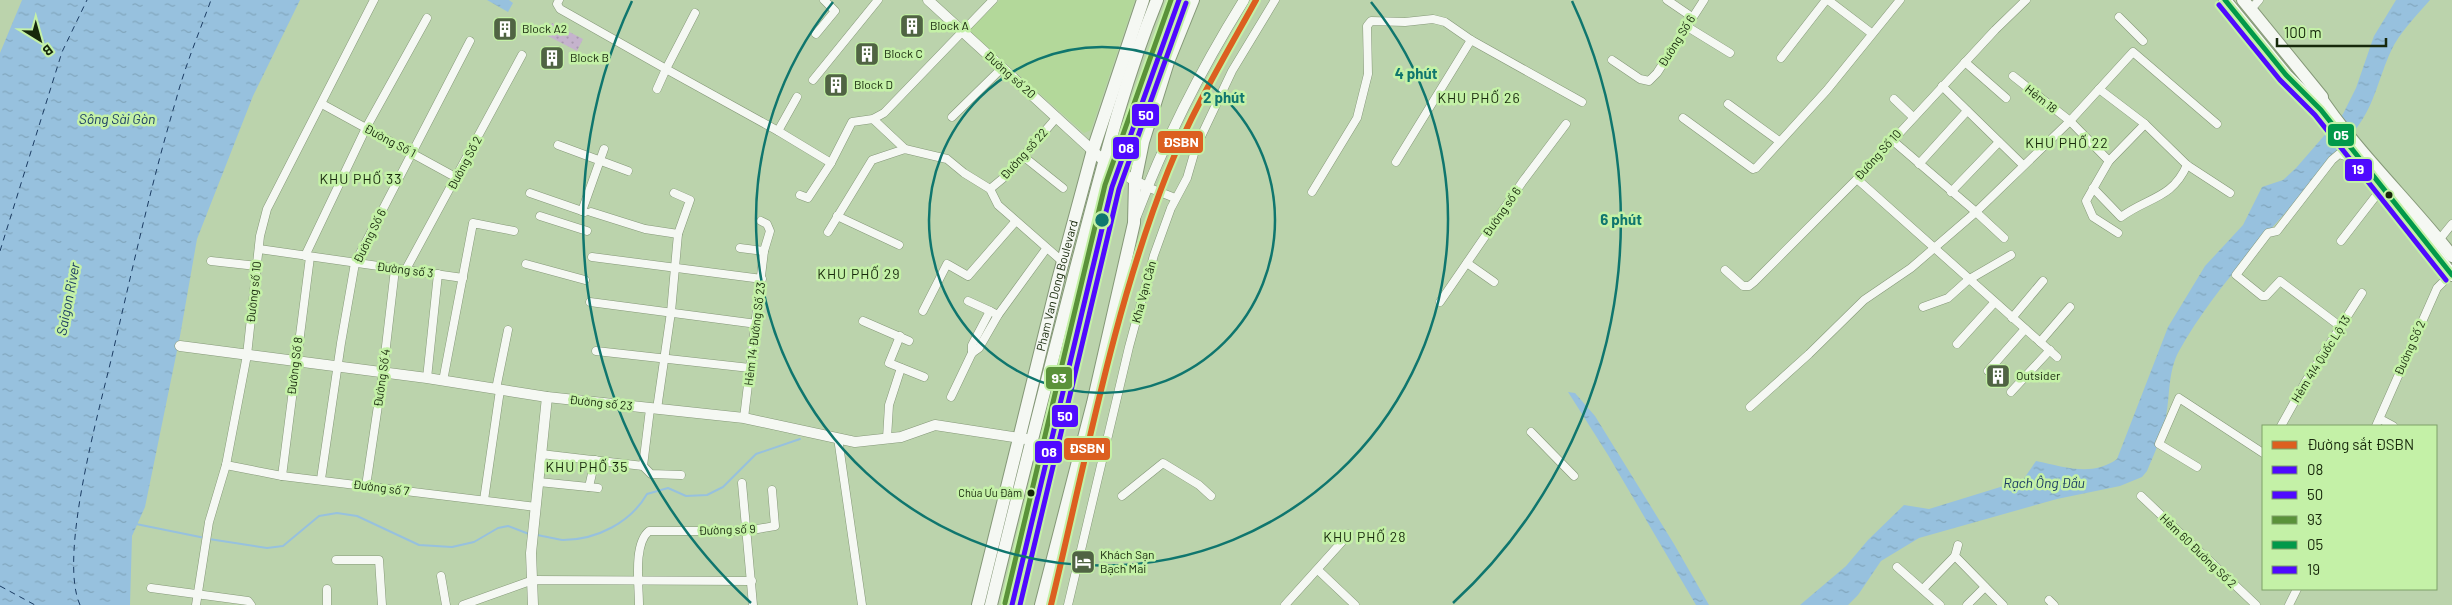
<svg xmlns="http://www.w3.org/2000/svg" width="2452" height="605" font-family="Barlow,sans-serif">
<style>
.built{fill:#b3d89a}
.park{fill:url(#park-dots)}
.water{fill:url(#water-ripples)}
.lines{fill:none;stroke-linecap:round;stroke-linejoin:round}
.stream{stroke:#97c1de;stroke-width:2}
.ferry{stroke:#1b3c63;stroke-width:1;stroke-dasharray:6 5;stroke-linecap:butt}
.minor-casing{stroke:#859878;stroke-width:9}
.tertiary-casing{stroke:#859878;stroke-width:11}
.primary-casing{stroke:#859878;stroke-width:14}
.trunk-casing{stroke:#859878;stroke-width:14}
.minor{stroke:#f5f8f3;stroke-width:8}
.tertiary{stroke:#f5f8f3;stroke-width:10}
.primary{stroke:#f5f8f3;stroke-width:12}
.trunk{stroke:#f5f8f3;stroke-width:12}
.bus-1-casing{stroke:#c4f1a7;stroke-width:9}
.bus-2-casing{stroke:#c4f1a7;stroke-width:9}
.bus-3-casing{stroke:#c4f1a7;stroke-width:9}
.bus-4-casing{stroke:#c4f1a7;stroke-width:9}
.bus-5-casing{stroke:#c4f1a7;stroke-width:9}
.bus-1{stroke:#4f0aff;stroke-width:5}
.bus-2{stroke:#4f0aff;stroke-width:5}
.bus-3{stroke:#5a9239;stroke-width:5}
.bus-4{stroke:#02994a;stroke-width:5}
.bus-5{stroke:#4f0aff;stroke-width:5}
.rail-1-casing{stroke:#c4f1a7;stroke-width:10}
.rail-1{stroke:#dc5f20;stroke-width:6}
.ring{fill:none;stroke:#0f766e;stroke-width:2.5}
.bus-dot{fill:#17280b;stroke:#c4f1a7;stroke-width:2}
.labels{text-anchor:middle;stroke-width:5;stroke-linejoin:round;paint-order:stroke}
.bus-label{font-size:11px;fill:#17280b;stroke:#c4f1a7;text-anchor:end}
.poi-label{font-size:12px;fill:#17280b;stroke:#c4f1a7;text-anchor:start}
.street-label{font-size:12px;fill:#17280b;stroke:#c4f1a7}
.neighbourhood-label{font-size:14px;letter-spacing:1px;fill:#17280b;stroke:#c4f1a7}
.water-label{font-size:14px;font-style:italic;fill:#1b3c63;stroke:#c4f1a7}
.centre{fill:#0f766e;stroke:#c4f1a7;stroke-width:2.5}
.ring-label{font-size:15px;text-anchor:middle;font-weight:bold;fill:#0f766e;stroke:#c4f1a7;stroke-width:5;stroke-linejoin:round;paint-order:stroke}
.line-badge{stroke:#c4f1a7;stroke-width:2}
.badge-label{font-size:14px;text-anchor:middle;font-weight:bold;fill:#fff}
</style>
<defs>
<pattern id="park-dots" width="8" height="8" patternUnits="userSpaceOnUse" patternTransform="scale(1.25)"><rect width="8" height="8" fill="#c5b3cd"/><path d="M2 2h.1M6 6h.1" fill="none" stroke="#a89aaf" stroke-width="1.8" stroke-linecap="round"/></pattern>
<pattern id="water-ripples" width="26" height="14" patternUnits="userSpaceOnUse" patternTransform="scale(1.25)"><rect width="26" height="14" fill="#97c1de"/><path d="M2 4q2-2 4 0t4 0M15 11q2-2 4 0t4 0" fill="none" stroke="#81a6bd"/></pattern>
</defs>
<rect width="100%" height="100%" fill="#bbd3ac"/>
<!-- built -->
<path class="built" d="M1000,0H1135L1091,130L1084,133L969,31Z"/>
<!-- park -->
<path class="park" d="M552,23L583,39L577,51L546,35Z"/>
<!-- water -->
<g class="water">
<path d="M22,0H300L253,96L197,239L180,336L145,507L132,536L130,605H0V53Z"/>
<path d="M487,0H509L513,3L508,12Z"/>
<path d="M2396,0H2430C2417,15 2399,33 2391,51C2379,77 2375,103 2358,126C2301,203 2226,267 2179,351C2168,371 2170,395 2166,417C2163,435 2154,454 2147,471L2142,477L2120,486L2057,499L1919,538L1881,561L1858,595L1848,605H1800L1846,566L1868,540L1904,505L1929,509L2023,480L2036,461C2065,467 2092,477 2117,459L2168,327L2205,266L2243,225L2262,187L2283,180L2296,168L2343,114L2356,88L2374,36Z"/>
<path d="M1568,392L1575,393L1595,416L1674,544L1709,605H1696L1608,455Z"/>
</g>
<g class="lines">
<!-- stream -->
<g class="stream">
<path d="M136,524L205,538"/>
<path d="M536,535C545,536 555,539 563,540C597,540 631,522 647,494L668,488L686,496L707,495L723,487L756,454L800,439"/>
<path d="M209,539L267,548L283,546L319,516L337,513L357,516L419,545L452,547L474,542L498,528L508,526L529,534"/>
</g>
<!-- ferry -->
<g class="ferry">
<path d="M0,251L62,52L87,0"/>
<path d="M0,586L35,605"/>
<path d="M80,605C58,556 99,411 112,356C132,271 151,184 176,100C185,66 199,33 211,0"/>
</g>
<defs>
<g id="minor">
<path d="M559,0L557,4L560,9L666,69L695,13"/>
<path d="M1667,0L1692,17"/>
<path d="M1828,0L1870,32"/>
<path d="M2251,9L2259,0"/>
<path d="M2119,17L2143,41"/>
<path d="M1686,26L1730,53"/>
<path d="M816,34L835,11L824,0"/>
<path d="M1781,58L1826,0"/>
<path d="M1612,60L1640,79L1649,81L1657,73L1704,0"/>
<path d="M1965,62L2006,98"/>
<path d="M2013,76L2070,121L2109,161"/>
<path d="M813,80L878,0"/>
<path d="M1942,86L2023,165"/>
<path d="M657,89L666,69L778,131L831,163"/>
<path d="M2099,89L2145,124L2187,165L2230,193"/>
<path d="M1894,99L1913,117"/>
<path d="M322,104L457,178"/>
<path d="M1728,104L1779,141"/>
<path d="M952,117L1002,68"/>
<path d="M1683,118L1753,169L1756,168L1827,90L1900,0"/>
<path d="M873,119L905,149"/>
<path d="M778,131L797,97"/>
<path d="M1892,140L1976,212L2004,238"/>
<path d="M558,145L628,171"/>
<path d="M1023,156L1063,188"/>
<path d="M1396,162L1471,40"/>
<path d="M1919,164L1967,111"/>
<path d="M1857,179L2057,357"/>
<path d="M1147,187L1175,198"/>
<path d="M2093,188L2121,217C2148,197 2172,199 2187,165"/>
<path d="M990,189L1007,175L1057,117"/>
<path d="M1312,192L1357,118L1368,74L1367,26L1371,21L1405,22L1433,19L1445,22L1471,40L1582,102"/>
<path d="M1951,192L1999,142"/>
<path d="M530,193L585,212"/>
<path d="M800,195L808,198L831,163L852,122L873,119L884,113L993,0"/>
<path d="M582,211L604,149"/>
<path d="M591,212L645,229L678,234"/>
<path d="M540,216L587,231"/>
<path d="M837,216L899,245"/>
<path d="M828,232L872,160L905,149L947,159L964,173L990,189L998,205L1063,262"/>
<path d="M2118,233L2093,217L2086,201L2109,161L2145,124"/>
<path d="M2439,240L2452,224"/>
<path d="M2341,241L2382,188"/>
<path d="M740,248L764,251"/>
<path d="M259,249L463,278"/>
<path d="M305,256L366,128L427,18"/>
<path d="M592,257L762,279"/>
<path d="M211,261L257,266"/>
<path d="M1467,263L1494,282"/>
<path d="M526,264L585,280"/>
<path d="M1725,270L1743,286H1749L1754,282L1857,179L1995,30L2026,0"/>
<path d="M405,271L522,55"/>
<path d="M968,301L990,311"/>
<path d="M590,302L757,324"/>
<path d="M1440,302L1523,181L1566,124"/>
<path d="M1923,307L1948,298L1968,280L2011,255"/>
<path d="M923,311L947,264L968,276L1015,222"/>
<path d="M2012,318L2043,281"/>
<path d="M863,321L909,341"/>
<path d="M2341,327L2280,281L2266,296H2262L2236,275L2268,233L2277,231L2332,160L2339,154L2357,160"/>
<path d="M900,336L889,363L924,377"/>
<path d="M2040,342L2070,307"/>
<path d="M1957,344L1994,303"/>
<path d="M596,351L750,368"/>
<path d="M972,353V345L990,311L998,315"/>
<path d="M1988,371L2025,329"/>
<path d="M427,378L438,274"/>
<path d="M443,381L473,223L514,231"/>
<path d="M496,389L508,330"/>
<path d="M2011,392L2050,350"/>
<path d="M951,397L972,353L979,348L998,315L1046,249"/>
<path d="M1750,407L1809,354L1864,300L1911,268L1976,212L2070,121L2133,52L2217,124"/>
<path d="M657,409L671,312L678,234L690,200L674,193"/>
<path d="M744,418L764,251L770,231L767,224L761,221"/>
<path d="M2380,419L2393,426"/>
<path d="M2281,426L2306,381L2362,293"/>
<path d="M2376,426L2437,288L2451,274"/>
<path d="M1531,432L1574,476"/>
<path d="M838,438L862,605"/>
<path d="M887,438L889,405L901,368"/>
<path d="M541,454L643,466L651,474L681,475"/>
<path d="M226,465L282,476L536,507"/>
<path d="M643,466L650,409"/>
<path d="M2197,467L2159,444L2179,398L2263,453"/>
<path d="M282,476L310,257"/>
<path d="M321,479L341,343L355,263L470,41"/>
<path d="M539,482L598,488"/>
<path d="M742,483L753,605"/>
<path d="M366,486L383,372L395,269"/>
<path d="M589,487L595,460"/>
<path d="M1122,496L1163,463L1199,485L1211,496"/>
<path d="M2141,496L2256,605"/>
<path d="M484,500L500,390"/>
<path d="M1958,545L1955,556L2003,605"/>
<path d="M336,560H379L382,605"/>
<path d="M1897,567L1940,605"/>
<path d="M1318,570L1355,605"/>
<path d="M441,576L446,605"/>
<path d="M151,588L248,601L251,605"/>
<path d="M327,589V605"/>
<path d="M1923,589L1955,556"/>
<path d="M2049,600L2054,605"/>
<path d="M196,605L209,522L226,465L247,355L260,236L267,209L374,0"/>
<path d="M463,605L533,580L752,581"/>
<path d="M639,605C639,585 633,544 649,531H746L775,526L772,490"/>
<path d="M1068,605L1129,347L1154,255L1171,208L1187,178L1196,147L1232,71L1275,0"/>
<path d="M1285,605L1349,534"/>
<path d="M1967,605L1985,587"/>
<path d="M2289,605L2297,589"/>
</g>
<g id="tertiary">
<path d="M928,0L1104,161L1135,181L1147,187"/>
<path d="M1136,216C1165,140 1201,69 1244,0"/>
<path d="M180,346L427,378L547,397L744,418L855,442L901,437L935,425L1026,439"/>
<path d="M533,605L531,553L547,397"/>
</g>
<g id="primary">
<path id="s1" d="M978,605L1058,280L1093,150L1143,0"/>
<path d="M1041,605L1093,403L1134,223L1135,181L1143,142L1168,62L1193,0"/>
</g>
<g id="trunk">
<path d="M2225,0L2286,75L2313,102"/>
<path d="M2243,0L2322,97"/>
<path d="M2316,91C2355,151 2408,200 2452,256"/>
<path d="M2308,98L2318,113L2389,195L2452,275"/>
<path d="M991,605C1018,492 1047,380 1076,268C1100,178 1122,86 1157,0"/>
<path d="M1012,605L1112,187L1179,0"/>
</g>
</defs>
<!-- minor casing -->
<use href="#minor" class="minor-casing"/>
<!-- tertiary casing -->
<use href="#tertiary" class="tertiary-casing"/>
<!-- primary casing -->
<use href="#primary" class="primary-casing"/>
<!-- trunk casing -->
<use href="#trunk" class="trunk-casing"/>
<!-- minor -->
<use href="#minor" class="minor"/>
<!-- tertiary -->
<use href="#tertiary" class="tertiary"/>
<!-- primary -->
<use href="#primary" class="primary"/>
<!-- trunk -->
<use href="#trunk" class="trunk"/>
<defs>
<path id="bus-1" d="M1012,605L1112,187L1179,0"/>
<path id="bus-2" d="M1020,605L1119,189L1186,3"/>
<path id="bus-3" d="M1005,603L1105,185L1171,0"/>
<path id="bus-4" d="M2225,0L2286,75L2321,110L2452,275"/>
<path id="bus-5" d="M2219,5L2280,80L2315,115L2446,280"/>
</defs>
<!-- bus-1 casing -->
<use href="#bus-1" class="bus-1-casing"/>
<!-- bus-2 casing -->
<use href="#bus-2" class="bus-2-casing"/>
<!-- bus-3 casing -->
<use href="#bus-3" class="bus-3-casing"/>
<!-- bus-4 casing -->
<use href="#bus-4" class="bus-4-casing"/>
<!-- bus-5 casing -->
<use href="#bus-5" class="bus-5-casing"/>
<!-- bus-1 -->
<use href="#bus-1" class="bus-1"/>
<!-- bus-2 -->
<use href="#bus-2" class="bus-2"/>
<!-- bus-3 -->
<use href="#bus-3" class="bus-3"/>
<!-- bus-4 -->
<use href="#bus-4" class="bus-4"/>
<!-- bus-5 -->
<use href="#bus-5" class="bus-5"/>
<defs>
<path id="rail-1" d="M1051,605C1086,460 1113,310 1168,171C1192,111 1225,56 1256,0"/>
</defs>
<!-- rail-1 casing -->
<use href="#rail-1" class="rail-1-casing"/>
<!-- rail-1 -->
<use href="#rail-1" class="rail-1"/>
</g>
<!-- distance rings -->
<g class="ring">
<circle cx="1102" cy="220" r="173"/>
<path d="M1371 2A346 346 0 1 1 833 2"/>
<path d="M751 603A519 519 0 0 1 632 1M1572 1A519 519 0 0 1 1453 603"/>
</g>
<!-- icons -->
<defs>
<symbol id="building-square" viewBox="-11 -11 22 22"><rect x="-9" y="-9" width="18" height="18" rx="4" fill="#506443" stroke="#c4f1a7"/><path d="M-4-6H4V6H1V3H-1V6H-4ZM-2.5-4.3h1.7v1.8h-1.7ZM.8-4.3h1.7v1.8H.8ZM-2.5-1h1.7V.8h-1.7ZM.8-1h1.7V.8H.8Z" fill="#fff"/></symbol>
<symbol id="hotel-square" viewBox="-11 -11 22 22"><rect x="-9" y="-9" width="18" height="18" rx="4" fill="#506443" stroke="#c4f1a7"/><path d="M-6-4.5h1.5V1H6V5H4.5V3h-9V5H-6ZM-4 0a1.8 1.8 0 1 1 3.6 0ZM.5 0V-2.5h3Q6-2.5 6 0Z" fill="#fff"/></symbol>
</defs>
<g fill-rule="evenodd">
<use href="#building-square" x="898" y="12" width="28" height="28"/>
<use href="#building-square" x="491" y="15" width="28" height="28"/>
<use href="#building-square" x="853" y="40" width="28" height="28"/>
<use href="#building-square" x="538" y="44" width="28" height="28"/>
<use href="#building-square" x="822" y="71" width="28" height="28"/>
<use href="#building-square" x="1984" y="362" width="28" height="28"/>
<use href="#hotel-square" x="1069" y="548" width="28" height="28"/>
</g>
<!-- markers -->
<g class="bus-dot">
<circle cx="2389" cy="195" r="4.5"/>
<circle cx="1031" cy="493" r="4.5"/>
</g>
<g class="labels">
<!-- bus labels -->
<g class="bus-label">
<text x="1022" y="497">Chùa Ưu Đàm</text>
</g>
<!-- poi labels -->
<g class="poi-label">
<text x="930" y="30">Block A</text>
<text x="522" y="33">Block A2</text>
<text x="884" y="58">Block C</text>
<text x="570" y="62">Block B</text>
<text x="854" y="89">Block D</text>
<text x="2016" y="380">Outsider</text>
<text x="1100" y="559">Khách Sạn<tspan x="1100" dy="14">Bạch Mai</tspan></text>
</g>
<!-- street labels -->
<g class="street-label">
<text transform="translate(1677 41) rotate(-58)" y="4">Đường Số 6</text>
<text transform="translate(1010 75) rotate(42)" y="4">Đường số 20</text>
<text transform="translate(2041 99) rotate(39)" y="4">Hẻm 18</text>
<text transform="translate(390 141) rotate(28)" y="4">Đường Số 1</text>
<text transform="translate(1024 154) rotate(-48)" y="4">Đường số 22</text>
<text transform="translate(1878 155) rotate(-48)" y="4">Đường Số 10</text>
<text transform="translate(465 163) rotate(-62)" y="4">Đường Số 2</text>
<text transform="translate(1502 212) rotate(-55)" y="4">Đường số 6</text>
<text transform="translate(370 236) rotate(-64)" y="4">Đường Số 6</text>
<text transform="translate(405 270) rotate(7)" y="4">Đường số 3</text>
<text dy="4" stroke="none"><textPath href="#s1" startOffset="329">Pham Van Dong Boulevard</textPath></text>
<text transform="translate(254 292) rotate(-84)" y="4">Đường số 10</text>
<text transform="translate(1144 292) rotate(-75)" y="4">Kha Vạn Cân</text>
<text transform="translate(755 334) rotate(-83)" y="4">Hẻm 14 Đường Số 23</text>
<text transform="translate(2410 348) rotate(-66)" y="4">Đường Số 2</text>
<text transform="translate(2321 359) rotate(-58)" y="4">Hẻm 414 Quốc Lộ 13</text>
<text transform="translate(295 366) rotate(-83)" y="4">Đường Số 8</text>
<text transform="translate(382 378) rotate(-82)" y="4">Đường Số 4</text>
<text transform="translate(601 403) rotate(6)" y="4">Đường số 23</text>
<text transform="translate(381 488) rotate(7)" y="4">Đường số 7</text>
<text transform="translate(727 530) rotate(-2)" y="4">Đường số 9</text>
<text transform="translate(2198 551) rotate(44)" y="4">Hẻm 60 Đường Số 2</text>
</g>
<!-- neighbourhood labels -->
<g class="neighbourhood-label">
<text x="1479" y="103">KHU PHỐ 26</text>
<text x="2067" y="148">KHU PHỐ 22</text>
<text x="361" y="184">KHU PHỐ 33</text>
<text x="859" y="279">KHU PHỐ 29</text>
<text x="587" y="472">KHU PHỐ 35</text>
<text x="1365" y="542">KHU PHỐ 28</text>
</g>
<!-- water labels -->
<g class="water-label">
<text x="117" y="124">Sông Sài Gòn</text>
<text transform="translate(68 299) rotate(-79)" y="5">Saigon River</text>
<text x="2044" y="488">Rạch Ông Đầu</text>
</g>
</g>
<circle cx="1102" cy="220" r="8" class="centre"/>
<g class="ring-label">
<text x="1416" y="79">4 phút</text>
<text x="1224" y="103">2 phút</text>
<text x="1621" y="225">6 phút</text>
</g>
<g class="line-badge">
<rect x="1131" y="103" width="29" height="24" rx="5" fill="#4f0aff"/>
<rect x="2327" y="123" width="28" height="24" rx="5" fill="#02994a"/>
<rect x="1157" y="130" width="47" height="24" rx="5" fill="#dc5f20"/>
<rect x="1112" y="136" width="28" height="24" rx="5" fill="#4f0aff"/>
<rect x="2344" y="158" width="29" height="24" rx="5" fill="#4f0aff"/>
<rect x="1045" y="366" width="28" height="24" rx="5" fill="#5a9239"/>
<rect x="1051" y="404" width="28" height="24" rx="5" fill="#4f0aff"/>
<rect x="1063" y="437" width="48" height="24" rx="5" fill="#dc5f20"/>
<rect x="1034" y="440" width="29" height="24" rx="5" fill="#4f0aff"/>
</g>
<g class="badge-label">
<text x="1146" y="120">50</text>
<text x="2341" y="140">05</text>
<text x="1181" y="147">ĐSBN</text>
<text x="1126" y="153">08</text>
<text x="2358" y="174">19</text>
<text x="1059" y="383">93</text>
<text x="1065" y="421">50</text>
<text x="1087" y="453">ĐSBN</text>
<text x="1049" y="457">08</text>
</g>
<!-- legend -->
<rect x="2262" y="425" width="175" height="165" fill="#c4f1a7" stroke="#7fa169"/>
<rect x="2272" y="441" width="25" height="8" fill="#dc5f20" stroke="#7fa169"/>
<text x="2307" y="450" font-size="15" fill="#17280b">Đường sắt ĐSBN</text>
<rect x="2272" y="466" width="25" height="8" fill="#4f0aff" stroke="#7fa169"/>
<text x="2307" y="475" font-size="15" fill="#17280b">08</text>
<rect x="2272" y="491" width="25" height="8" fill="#4f0aff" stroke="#7fa169"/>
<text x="2307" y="500" font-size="15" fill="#17280b">50</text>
<rect x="2272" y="516" width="25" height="8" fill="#5a9239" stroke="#7fa169"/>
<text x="2307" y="525" font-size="15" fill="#17280b">93</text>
<rect x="2272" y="541" width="25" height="8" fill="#02994a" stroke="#7fa169"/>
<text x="2307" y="550" font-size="15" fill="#17280b">05</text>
<rect x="2272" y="566" width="25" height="8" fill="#4f0aff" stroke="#7fa169"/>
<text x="2307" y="575" font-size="15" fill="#17280b">19</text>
<!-- north arrow -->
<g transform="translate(40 40) rotate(143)" stroke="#c4f1a7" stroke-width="4" paint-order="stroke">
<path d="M0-4L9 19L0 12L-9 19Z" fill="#17280b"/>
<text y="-8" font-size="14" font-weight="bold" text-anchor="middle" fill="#17280b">B</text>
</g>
<!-- scale -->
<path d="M2277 38v8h109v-8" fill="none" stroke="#17280b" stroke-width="2.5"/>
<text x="2284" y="38" font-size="15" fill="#17280b" stroke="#c4f1a7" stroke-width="4" paint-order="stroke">100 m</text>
</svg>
